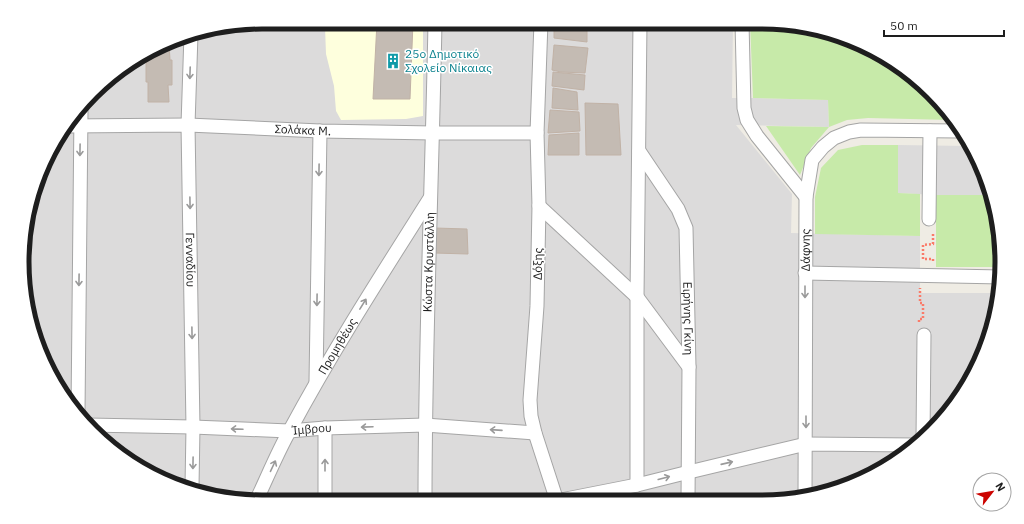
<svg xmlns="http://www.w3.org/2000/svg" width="1024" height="524" font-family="'IBM Plex Sans',sans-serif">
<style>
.residential{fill:#dcdbdb}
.education{fill:#feffdd}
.grass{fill:#c7eaa9}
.building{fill:#c4bbb3;stroke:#c1b2a6}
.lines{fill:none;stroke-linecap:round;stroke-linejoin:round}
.street-casing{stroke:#a5a5a5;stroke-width:15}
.path{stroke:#fa7b69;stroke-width:2.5;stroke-dasharray:2 2;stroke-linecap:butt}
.street{stroke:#fff;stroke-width:13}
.oneway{stroke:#9a9a9a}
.labels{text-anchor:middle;stroke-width:3;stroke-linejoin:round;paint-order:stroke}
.culture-label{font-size:12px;fill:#0d838f;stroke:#fff;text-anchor:start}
.street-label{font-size:12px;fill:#1e1e1e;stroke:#fff}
.rim{fill:none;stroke:#1e1e1e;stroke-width:5}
</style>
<rect width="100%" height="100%" fill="#efece4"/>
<!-- residential -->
<g class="residential">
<path d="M262,22H733L732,98H753L828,100L829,127L736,125L792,194L791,233L920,236V293H997L977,368L943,420L908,453L854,484L794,500L247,501L156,477L92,432L47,368L24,294L27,215L54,142L116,72L185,35Z"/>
<path d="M898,145L967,146L989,185L991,195H936L898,193Z"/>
</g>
<!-- education -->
<path class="education" d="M322,22H423V116L406,119L341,120L336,111L334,86L326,54L325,27Z"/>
<!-- grass -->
<g class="grass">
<path d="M750,22L777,23L868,47L942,104L952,120L868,118L847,120L829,127L811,148L800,175L766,126L829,127L828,100L753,98Z"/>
<path d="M862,145H898V193L920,194V236L815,234V197L821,168L838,150Z"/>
<path d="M936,195H991L1000,267H936Z"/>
</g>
<!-- building -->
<g class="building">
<path d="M377,22H413L410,99H373Z"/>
<path d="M554,22H587V42L554,38Z"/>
<path d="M169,43L170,60H172V85H168L169,102H148V82H146V62H141V58Z"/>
<path d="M554,45L588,48L585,73L561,72L552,70Z"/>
<path d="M553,72L585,75L584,90L552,86Z"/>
<path d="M553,88L577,92L578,110L552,108Z"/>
<path d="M585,103L618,104L621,155H586Z"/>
<path d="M550,110L579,112L580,131L548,133Z"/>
<path d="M579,133V155H548L549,135Z"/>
<path d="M435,228L467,229L468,254L434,253Z"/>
</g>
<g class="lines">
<defs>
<g id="street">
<path d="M541,22L537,133L539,206L537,306L530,400L531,416L535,433L557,501"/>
<path d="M742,22L744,108L747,120L757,136L806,197"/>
<path id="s1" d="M191,34L188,125L193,427L192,487"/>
<path id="s2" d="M68,126L188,125L320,131L433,133H537"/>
<path id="s3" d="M639,151L678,209L686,228L689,367L688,500"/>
<path d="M539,206L637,297L689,367"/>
<path d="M929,219L930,131"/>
<path d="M805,273L1001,277"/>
<path d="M316,381L320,131"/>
<path d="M78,412L81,111"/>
<path id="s4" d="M88,425L193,427L289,431L325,428L425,425L535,433"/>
<path d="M923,439L924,335"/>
<path d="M637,485V297L640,22"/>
<path id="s5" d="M805,497L806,197L812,160L823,147L834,138L849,132L861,130L958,131"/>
<path id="s6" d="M256,501C267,478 277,453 290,430C333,350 382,274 430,198"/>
<path d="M325,501V428"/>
<path id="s7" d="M425,501C425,341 432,182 435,22"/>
<path d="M556,501L637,485L689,472L806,444L916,445"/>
</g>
</defs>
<!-- street casing -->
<use href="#street" class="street-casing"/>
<!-- path -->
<g class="path">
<path d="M933,261V259H923V245L933,244V232"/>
<path d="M919,322V319H923V303H920V288"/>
</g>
<!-- street -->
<use href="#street" class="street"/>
</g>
<!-- one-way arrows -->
<defs><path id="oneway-shaft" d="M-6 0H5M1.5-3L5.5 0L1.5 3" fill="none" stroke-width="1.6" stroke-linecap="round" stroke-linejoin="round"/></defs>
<g class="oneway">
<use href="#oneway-shaft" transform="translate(190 73) rotate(92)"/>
<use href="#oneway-shaft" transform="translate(80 150) rotate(91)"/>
<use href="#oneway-shaft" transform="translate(319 170) rotate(91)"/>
<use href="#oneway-shaft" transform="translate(190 203) rotate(89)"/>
<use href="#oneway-shaft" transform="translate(79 280) rotate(91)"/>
<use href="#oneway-shaft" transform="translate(805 292) rotate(90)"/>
<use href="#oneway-shaft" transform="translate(317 300) rotate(91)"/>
<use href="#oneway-shaft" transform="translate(363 304) rotate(-58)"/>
<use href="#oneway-shaft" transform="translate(192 333) rotate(89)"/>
<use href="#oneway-shaft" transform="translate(806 422) rotate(90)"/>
<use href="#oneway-shaft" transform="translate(367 427) rotate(178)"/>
<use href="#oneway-shaft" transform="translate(237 429) rotate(-178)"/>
<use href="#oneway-shaft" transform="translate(496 430) rotate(-176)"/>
<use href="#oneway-shaft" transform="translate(193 463) rotate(91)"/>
<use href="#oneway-shaft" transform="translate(727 463) rotate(-13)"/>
<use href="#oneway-shaft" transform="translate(325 465) rotate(-90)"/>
<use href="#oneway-shaft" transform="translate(273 466) rotate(-65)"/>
<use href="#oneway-shaft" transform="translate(664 478) rotate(-15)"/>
</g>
<!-- icons -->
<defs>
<symbol id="building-bare" viewBox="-9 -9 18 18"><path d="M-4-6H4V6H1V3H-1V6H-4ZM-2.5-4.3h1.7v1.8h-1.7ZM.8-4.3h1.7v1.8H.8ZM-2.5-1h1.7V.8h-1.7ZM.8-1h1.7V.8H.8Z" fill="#0f9aa8" stroke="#fff" stroke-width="2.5" paint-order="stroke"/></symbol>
</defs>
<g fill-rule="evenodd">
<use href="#building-bare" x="382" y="50" width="22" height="22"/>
</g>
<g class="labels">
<!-- culture labels -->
<g class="culture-label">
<text x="405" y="58">25o Δημοτικό<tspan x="405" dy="14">Σχολείο Νίκαιας</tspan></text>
</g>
<!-- street labels -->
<g class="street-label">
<text dy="4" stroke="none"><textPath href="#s2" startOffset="235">Σολάκα Μ.</textPath></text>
<text dy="4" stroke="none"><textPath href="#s5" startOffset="247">Δάφνης</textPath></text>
<text dy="4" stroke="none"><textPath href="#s1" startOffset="226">Γενναδίου</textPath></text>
<text dy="4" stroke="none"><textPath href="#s7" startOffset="239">Κώστα Κρυστάλλη</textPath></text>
<text transform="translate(538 264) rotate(-89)" y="4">Δόξης</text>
<text dy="4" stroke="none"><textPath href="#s3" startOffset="181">Ειρήνης Γκίνη</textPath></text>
<text dy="4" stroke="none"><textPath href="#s6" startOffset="175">Προμηθέως</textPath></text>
<text dy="4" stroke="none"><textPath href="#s4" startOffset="224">Ίμβρου</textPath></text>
</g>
</g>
<!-- crop -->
<path d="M0 0H1024V524H0ZM262 29H762A233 233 0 0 1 995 262V262A233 233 0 0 1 762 495H262A233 233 0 0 1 29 262V262A233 233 0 0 1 262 29Z" fill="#fff" fill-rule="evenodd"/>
<path class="rim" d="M262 29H762A233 233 0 0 1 995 262V262A233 233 0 0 1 762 495H262A233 233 0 0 1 29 262V262A233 233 0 0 1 262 29Z"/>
<!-- north arrow -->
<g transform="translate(992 492) rotate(59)"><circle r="19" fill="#ffffff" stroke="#a5a5a5"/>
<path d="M0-3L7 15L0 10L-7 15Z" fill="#cc0400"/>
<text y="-6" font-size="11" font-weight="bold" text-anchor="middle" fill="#1e1e1e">N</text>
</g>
<!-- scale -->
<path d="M884 30v6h120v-6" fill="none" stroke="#1e1e1e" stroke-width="2"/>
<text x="890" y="30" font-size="12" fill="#1e1e1e" stroke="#ffffff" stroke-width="3" paint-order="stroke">50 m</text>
</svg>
